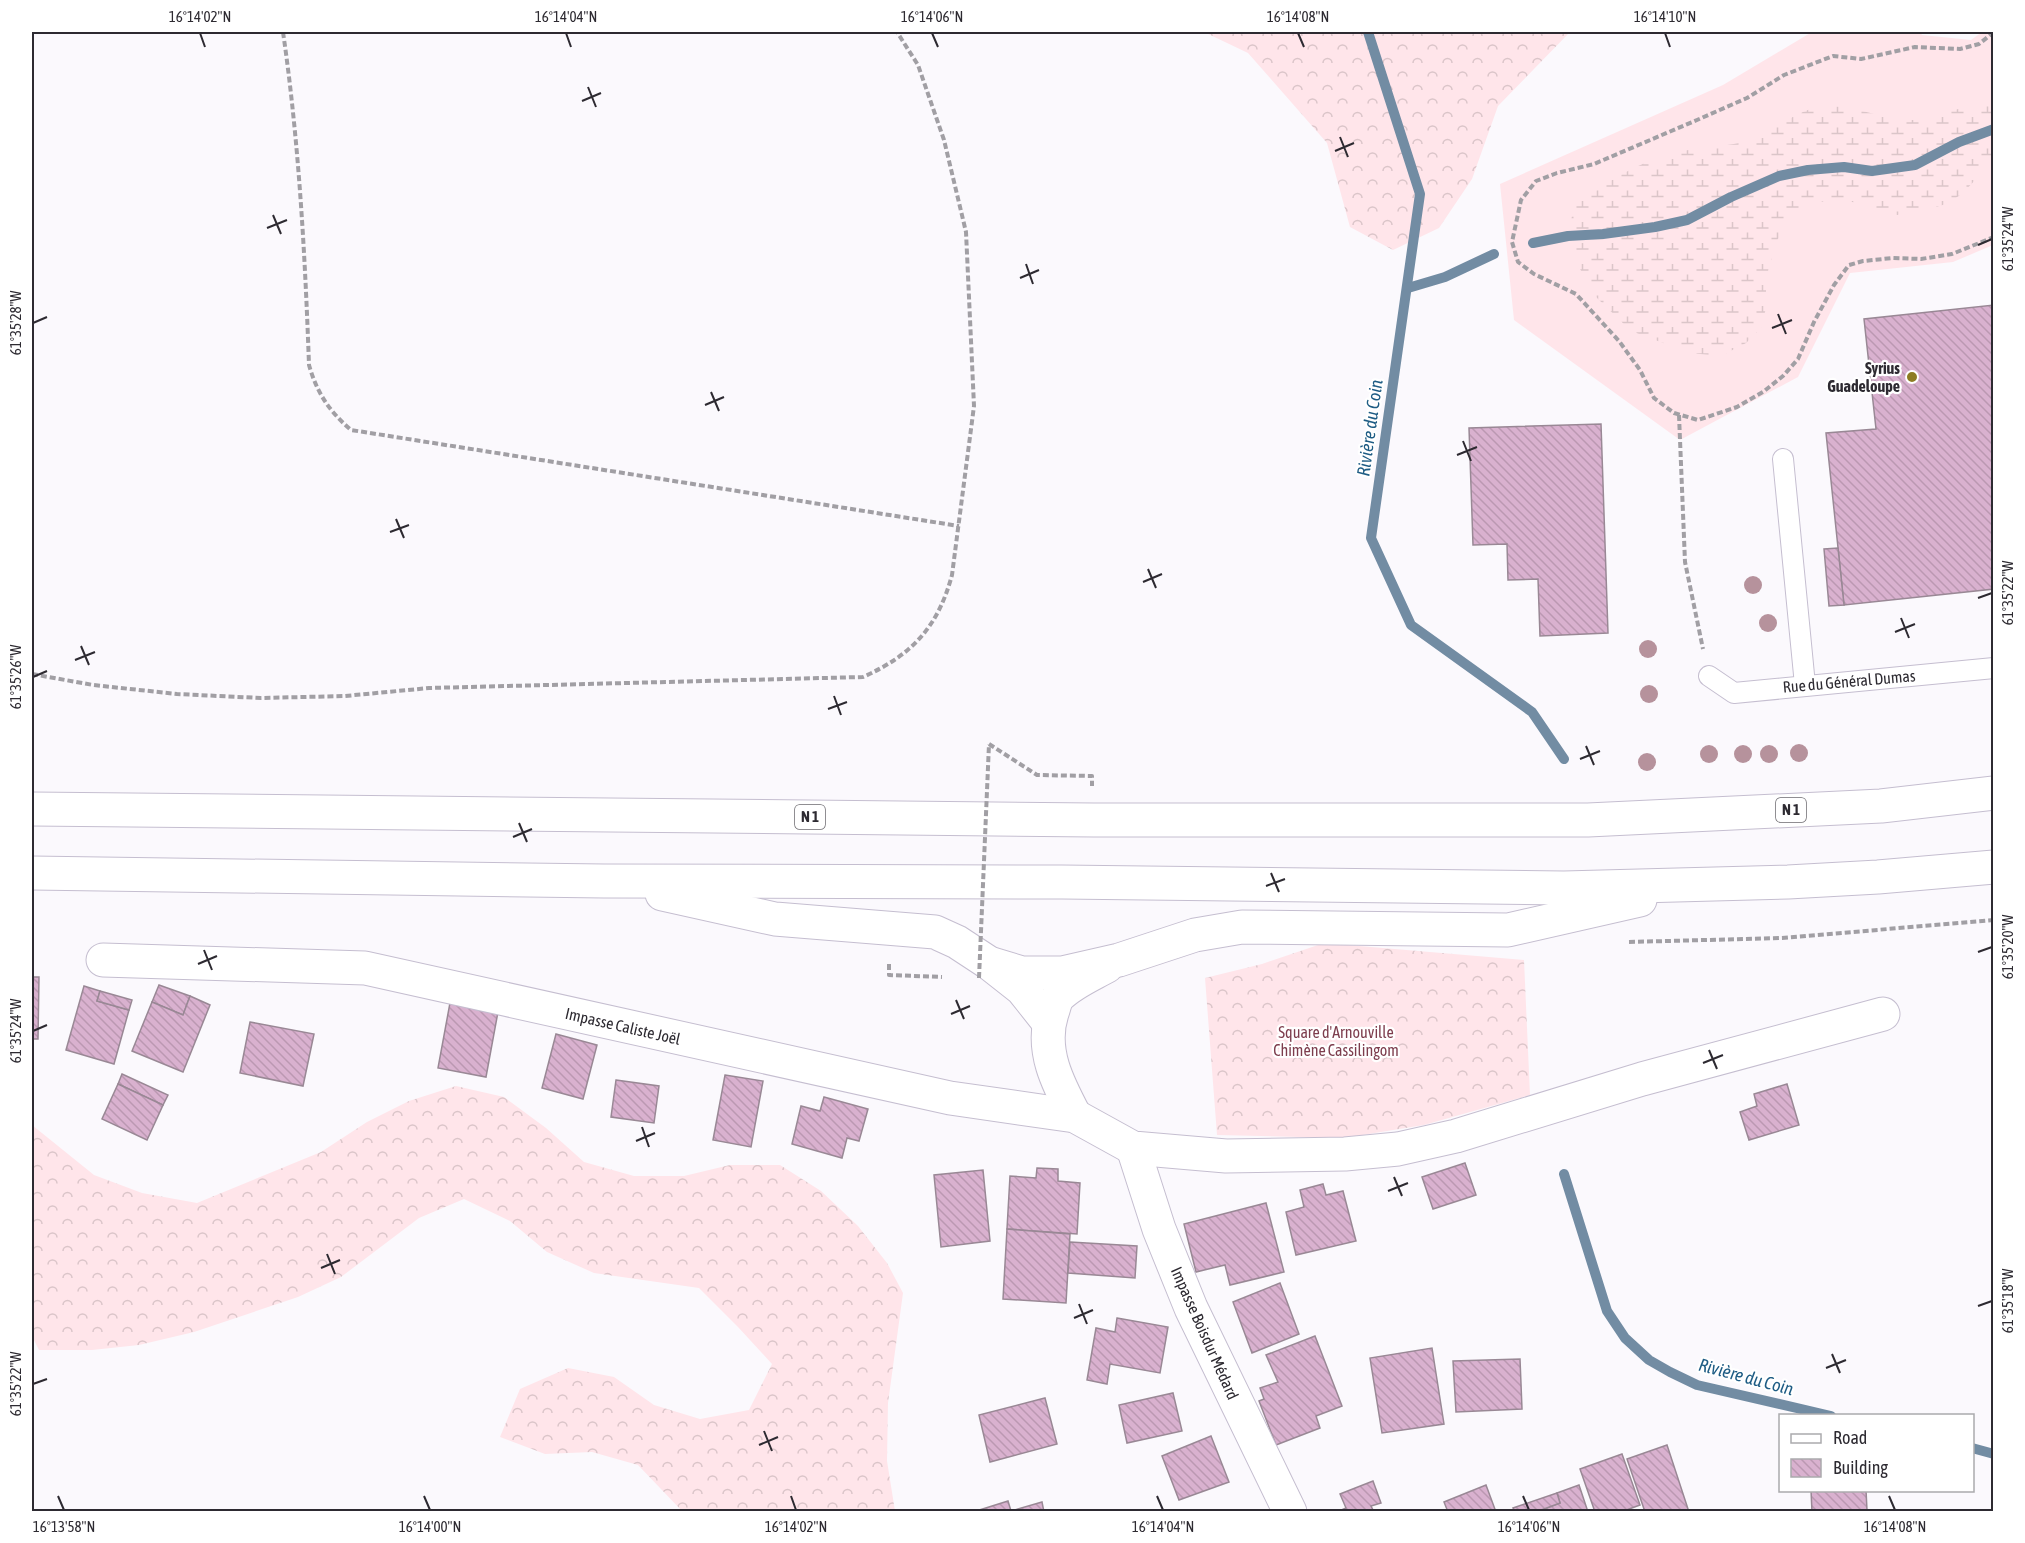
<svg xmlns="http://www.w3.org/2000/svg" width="2025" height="1543" font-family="'Asap Condensed',sans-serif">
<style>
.grass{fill:#ffe5ea}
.forest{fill:url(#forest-crowns)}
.wetland{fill:url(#wetland-marsh)}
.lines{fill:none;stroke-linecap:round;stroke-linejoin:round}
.stream{stroke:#728ca3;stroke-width:10}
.building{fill:url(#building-back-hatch);stroke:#998895;stroke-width:1.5}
.lane-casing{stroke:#c5bed0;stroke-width:22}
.street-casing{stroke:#c5bed0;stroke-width:35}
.highway-casing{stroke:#c5bed0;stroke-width:35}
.path{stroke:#a19fa4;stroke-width:4;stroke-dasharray:6 3;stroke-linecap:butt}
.lane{stroke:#fff;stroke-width:20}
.street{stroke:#fff;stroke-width:33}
.highway{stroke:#fff;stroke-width:33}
.path-bridge{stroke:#a19fa4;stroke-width:4;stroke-dasharray:6 3;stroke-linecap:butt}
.tree{fill:#b6929c}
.ticks{fill:none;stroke:#2d2a31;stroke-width:2}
.poi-dot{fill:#8d7c22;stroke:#fff;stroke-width:2}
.labels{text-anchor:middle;stroke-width:4.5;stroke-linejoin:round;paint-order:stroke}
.shield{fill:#fff;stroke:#6c6a6f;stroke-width:1.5}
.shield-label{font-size:15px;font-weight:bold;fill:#2d2a31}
.poi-label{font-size:16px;font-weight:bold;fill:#2d2a31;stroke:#fff;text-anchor:end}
.street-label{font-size:16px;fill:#2d2a31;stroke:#fff}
.park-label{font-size:16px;fill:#7d3d4d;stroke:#fff}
.water-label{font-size:18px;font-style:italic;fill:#1e5c84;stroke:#fff}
.neatline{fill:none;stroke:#2d2a31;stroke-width:2}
.ticks-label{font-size:15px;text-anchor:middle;fill:#2d2a31}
</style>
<defs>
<pattern id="forest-crowns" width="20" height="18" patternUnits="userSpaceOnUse" patternTransform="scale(1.5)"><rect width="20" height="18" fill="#ffe5ea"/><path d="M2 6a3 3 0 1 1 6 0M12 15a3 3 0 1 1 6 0" fill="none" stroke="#dbc5c9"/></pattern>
<pattern id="wetland-marsh" width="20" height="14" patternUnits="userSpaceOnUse" patternTransform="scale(1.5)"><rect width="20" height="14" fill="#ffe5ea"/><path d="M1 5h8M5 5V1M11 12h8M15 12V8" fill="none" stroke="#dbc5c9"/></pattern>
<pattern id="building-back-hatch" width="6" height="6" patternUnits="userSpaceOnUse" patternTransform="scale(1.5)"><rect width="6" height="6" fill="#d9b1cf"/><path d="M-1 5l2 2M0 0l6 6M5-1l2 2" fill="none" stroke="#bb98b2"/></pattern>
</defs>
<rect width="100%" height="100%" fill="#fbf9fd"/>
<!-- grass -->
<path class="grass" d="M1812,32H1920L1922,35L1971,40L1982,32H1993V245L1953,262L1850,273L1798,377L1680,440L1514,320L1500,184L1723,85Z"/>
<!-- forest -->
<g class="forest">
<path d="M1204,32H1570L1498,106L1472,179L1439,228L1393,250L1350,227L1327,143L1248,53Z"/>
<path d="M1324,943L1524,960L1530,1095L1424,1125L1344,1138L1217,1135L1205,978L1262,964Z"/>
<path d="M456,1086L504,1097L546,1128L584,1162L634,1176H684L730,1165H780L821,1191L858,1226L887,1263L903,1293L888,1403L887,1461L895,1511H682L638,1465L592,1452L545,1454L500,1437L520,1389L568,1368L614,1377L654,1405L700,1419L749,1410L772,1364L738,1327L699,1288L594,1273L547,1252L510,1221L464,1199L419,1218L341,1277L298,1297L194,1332L139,1345L92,1350H39L32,1336V1125L94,1175L142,1193L197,1203L321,1152L367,1122L409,1101Z"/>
</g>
<!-- wetland -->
<path class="wetland" d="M1993,103V161L1962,194L1946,204L1919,212L1897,215L1842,199L1812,203L1797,212L1783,228L1776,243L1766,279V308L1761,328L1746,343L1721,356L1690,353L1631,331L1595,296L1579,267L1568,236L1574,206C1610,180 1638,161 1683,151C1705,146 1729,147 1750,140C1777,131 1793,111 1820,107C1850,103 1879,119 1909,120C1934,121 1941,113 1962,108C1972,105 1983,105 1993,103Z"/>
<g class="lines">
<!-- stream -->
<g class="stream">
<path d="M1368,32L1420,194L1371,538L1411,625L1532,712L1564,759"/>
<path d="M1533,243L1568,236L1603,234L1655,227L1687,220L1731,197L1779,176L1808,170L1844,167L1872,171L1915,165L1959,142L1994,129"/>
<path d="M1408,288L1445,277L1494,254"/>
<path d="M1564,1174L1607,1311L1625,1338L1649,1360L1670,1372L1697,1385L1831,1416"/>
<path d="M1972,1448L1994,1454"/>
</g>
</g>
<!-- building -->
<g class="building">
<path d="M1994,305V589L1844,605L1826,433L1876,429L1864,319Z"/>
<path d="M1601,424L1608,633L1540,636L1538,579L1508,580L1507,544L1473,545L1469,428Z"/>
<path d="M1838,548L1844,605L1829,606L1824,549Z"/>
<path d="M32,977H39L38,1039H32Z"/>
<path d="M159,985L190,996L183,1015L152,1002Z"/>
<path d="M84,986L100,991L97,1001L129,1010L114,1064L66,1050Z"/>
<path d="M100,991L132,1000L129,1010L97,1001Z"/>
<path d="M452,992L500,1001L486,1077L438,1068Z"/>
<path d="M190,996L210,1005L183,1072L132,1051L152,1002L183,1015Z"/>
<path d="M250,1022L314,1034L303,1086L240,1073Z"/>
<path d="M556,1034L597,1045L583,1099L542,1088Z"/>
<path d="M122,1074L168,1095L163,1105L118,1084Z"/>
<path d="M725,1075L763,1081L751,1147L713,1140Z"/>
<path d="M616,1080L659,1086L654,1123L611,1117Z"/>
<path d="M118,1084L163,1105L147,1140L102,1119Z"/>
<path d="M1787,1084L1799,1125L1749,1140L1740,1112L1757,1106L1754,1094Z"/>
<path d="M824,1097L868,1109L859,1141L847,1138L842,1158L792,1144L801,1106L820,1111Z"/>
<path d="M1465,1163L1476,1195L1433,1209L1422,1177Z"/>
<path d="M1037,1168L1058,1169V1181L1080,1183L1077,1234L1007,1229L1010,1176L1036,1178Z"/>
<path d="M983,1170L990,1241L941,1247L934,1175Z"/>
<path d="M1323,1184L1326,1195L1343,1191L1356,1241L1296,1255L1286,1212L1304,1207L1300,1190Z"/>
<path d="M1266,1203L1284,1272L1230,1285L1225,1265L1196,1272L1184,1224Z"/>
<path d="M1007,1229L1070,1234L1066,1303L1003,1299Z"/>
<path d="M1070,1242L1137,1246L1135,1278L1068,1273Z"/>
<path d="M1280,1283L1299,1334L1252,1353L1233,1302Z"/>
<path d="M1117,1318L1168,1327L1160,1373L1110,1364L1107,1384L1087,1380L1096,1328L1115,1332Z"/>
<path d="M1315,1336L1342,1406L1316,1416L1320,1428L1276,1445L1259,1401L1264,1399L1260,1388L1278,1382L1266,1355Z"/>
<path d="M1432,1348L1444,1424L1382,1433L1370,1358Z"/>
<path d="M1520,1359L1522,1409L1456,1412L1453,1361Z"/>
<path d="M1173,1393L1182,1431L1127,1443L1119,1405Z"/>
<path d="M1045,1398L1057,1444L990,1462L979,1415Z"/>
<path d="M1211,1436L1229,1482L1179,1500L1162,1456Z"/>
<path d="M1667,1445L1689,1512H1645L1627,1459Z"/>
<path d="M1622,1454L1640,1505L1621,1512H1595L1580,1469Z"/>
<path d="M1373,1481L1381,1503L1371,1506L1374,1512H1337L1346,1508L1340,1494Z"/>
<path d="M1486,1485L1496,1512H1448L1444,1502Z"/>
<path d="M1579,1485L1588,1512H1536L1560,1503L1557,1493Z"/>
<path d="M1811,1490H1866L1867,1510L1812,1512Z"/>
<path d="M1557,1493L1560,1503L1536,1512H1515L1513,1508Z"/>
<path d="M1008,1501L1011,1511L1042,1502L1044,1512H973Z"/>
</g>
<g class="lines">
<defs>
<g id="lane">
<path d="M1783,459L1805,685"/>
<path d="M1709,676L1734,693L1994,668"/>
</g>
<g id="street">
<path d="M103,960L365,968L950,1098L1075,1116L1133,1148L1226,1156L1345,1154L1398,1149L1456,1136L1642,1079L1883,1014"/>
<path d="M989,963L1022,989L1049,1023"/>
<path d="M1075,1116C1058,1084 1040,1050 1052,1013C1054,1008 1055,1000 1059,996C1072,983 1091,975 1107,966"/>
<path d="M1133,1148L1159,1229L1191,1308L1290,1512"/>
</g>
<g id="highway">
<path d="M32,809L1094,820H1588L1881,806L1994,793"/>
<path d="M32,873L604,881L1062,882L1564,888L1788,882L1878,877L1994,867"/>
<path d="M662,894L775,919L935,932L957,942L989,963L1022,973H1062L1119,960L1195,935L1242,927L1508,930L1640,900"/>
</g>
</defs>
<!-- lane casing -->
<use href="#lane" class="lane-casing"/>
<!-- street casing -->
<use href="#street" class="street-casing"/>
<!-- highway casing -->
<use href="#highway" class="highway-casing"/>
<!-- path -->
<g class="path">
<path d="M283,32C299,142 305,254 309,365C317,393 329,411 351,430L959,526"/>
<path d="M1994,32L1979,44L1960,49L1915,47L1861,59L1833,56L1784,75L1747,98L1697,120L1594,164L1557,173L1536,181L1521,200L1512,242L1518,262L1534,274L1576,294L1619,341L1640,370L1654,398L1674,413L1698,420L1737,407L1763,392L1783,376L1798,359L1814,322L1834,285L1849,265L1863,261L1893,258L1921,259L1952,254L1994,237"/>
<path d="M1679,415L1685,562L1703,649"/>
<path d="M32,674L93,685L177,694L261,698L345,696L429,688L863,677C912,655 938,627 952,575L974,406L966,232L944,140L918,65L897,32"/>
<path d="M989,744L1037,775L1092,776V786"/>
<path d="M1629,942L1782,938L1994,920"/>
<path d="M889,964V975L942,977"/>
</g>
<!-- lane -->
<use href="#lane" class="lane"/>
<!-- street -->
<use href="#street" class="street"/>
<!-- highway -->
<use href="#highway" class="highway"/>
<!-- path-bridge -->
<path class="path-bridge" d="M979,978L989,744"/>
</g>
<!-- trees -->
<g class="tree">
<circle cx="1753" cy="585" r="9"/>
<circle cx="1768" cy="623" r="9"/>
<circle cx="1648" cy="649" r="9"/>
<circle cx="1649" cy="694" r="9"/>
<circle cx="1799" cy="753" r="9"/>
<circle cx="1709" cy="754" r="9"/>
<circle cx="1743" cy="754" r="9"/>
<circle cx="1769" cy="754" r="9"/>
<circle cx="1647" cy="762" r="9"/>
</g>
<!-- ticks -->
<path class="ticks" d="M200,33L205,47M566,33L571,47M932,33L938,47M1298,33L1304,47M1665,33L1670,47M588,87L596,107M582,101L601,93M1340,137L1348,157M1335,151L1354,143M273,215L281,234M267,228L287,220M1978,245L1992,239M1026,264L1033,284M1020,278L1039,270M1778,314L1786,334M33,323L47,317M1772,328L1792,320M711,392L719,411M705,405L724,397M1463,441L1471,461M1457,455L1477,447M396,519L404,538M390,532L409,525M1148,569L1156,588M1143,582L1162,574M1978,598L1992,593M1901,618L1909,638M1895,632L1915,624M81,646L89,665M75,660L95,652M33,677L47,671M834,696L841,715M828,709L847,702M1586,746L1594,765M1580,759L1600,751M519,823L527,842M513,837L532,829M1271,873L1279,892M1266,886L1285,879M204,950L212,970M1978,952L1992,947M198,964L217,956M956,1000L964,1019M951,1014L970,1006M33,1031L47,1025M1709,1050L1717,1069M1703,1063L1723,1055M642,1127L649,1147M636,1141L655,1133M1394,1177L1402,1196M1388,1191L1408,1183M327,1254L335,1274M321,1268L340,1260M1079,1304L1087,1324M1978,1306L1992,1301M1074,1318L1093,1310M1832,1354L1840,1373M1826,1368L1846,1360M33,1384L47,1379M764,1431L772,1451M759,1445L778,1437M58,1496L64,1510M424,1496L430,1510M791,1496L796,1510M1157,1496L1163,1510M1523,1496L1529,1510M1889,1496L1895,1510"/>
<!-- markers -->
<circle class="poi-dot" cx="1912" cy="377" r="6"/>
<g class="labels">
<!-- shield labels -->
<g class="shield">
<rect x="1776" y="798" width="30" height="24" rx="4.5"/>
<rect x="795" y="805" width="30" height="24" rx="4.5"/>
</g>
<g class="shield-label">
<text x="1791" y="815">N 1</text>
<text x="810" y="822">N 1</text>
</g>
<!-- poi labels -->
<g class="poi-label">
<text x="1900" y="374">Syrius<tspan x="1900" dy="18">Guadeloupe</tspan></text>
</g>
<!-- street labels -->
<g class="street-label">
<text transform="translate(1849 681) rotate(-5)" y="6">Rue du Général Dumas</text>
<text transform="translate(623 1026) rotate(13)" y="6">Impasse Caliste Joël</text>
<text transform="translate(1205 1333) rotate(66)" y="6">Impasse Boisdur Médard</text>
</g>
<!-- park labels -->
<g class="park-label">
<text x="1336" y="1038">Square d'Arnouville<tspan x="1336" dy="18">Chimène Cassilingom</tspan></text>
</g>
<!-- water labels -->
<g class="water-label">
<text transform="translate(1370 428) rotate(-82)" y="6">Rivière du Coin</text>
<text transform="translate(1746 1377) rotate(15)" y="6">Rivière du Coin</text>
</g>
</g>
<!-- border -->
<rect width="2025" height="1543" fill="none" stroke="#ffffff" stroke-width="66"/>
<!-- legend -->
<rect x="1779" y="1414" width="195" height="78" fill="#ffffff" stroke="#abaaad" stroke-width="1.5"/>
<rect x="1791" y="1434" width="30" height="9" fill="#ffffff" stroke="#abaaad" stroke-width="1.5"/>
<text x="1833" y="1444" font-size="18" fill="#2d2a31">Road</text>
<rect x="1791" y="1459" width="30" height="18" fill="url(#building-back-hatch)" stroke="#abaaad" stroke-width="1.5"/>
<text x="1833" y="1474" font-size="18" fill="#2d2a31">Building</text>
<rect x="33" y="33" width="1959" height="1477" class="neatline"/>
<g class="ticks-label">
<text x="200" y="22">16°14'02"N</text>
<text x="566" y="22">16°14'04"N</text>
<text x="932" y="22">16°14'06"N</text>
<text x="1298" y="22">16°14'08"N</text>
<text x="1665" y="22">16°14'10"N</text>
<text transform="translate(2008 239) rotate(-90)" y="5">61°35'24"W</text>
<text transform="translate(16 323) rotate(-90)" y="5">61°35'28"W</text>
<text transform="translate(2008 593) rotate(-90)" y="5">61°35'22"W</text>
<text transform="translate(16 677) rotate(-90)" y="5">61°35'26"W</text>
<text transform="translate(2008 947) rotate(-90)" y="5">61°35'20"W</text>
<text transform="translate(16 1031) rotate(-90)" y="5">61°35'24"W</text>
<text transform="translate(2008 1301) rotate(-90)" y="5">61°35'18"W</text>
<text transform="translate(16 1384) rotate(-90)" y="5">61°35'22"W</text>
<text x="64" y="1532">16°13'58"N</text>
<text x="430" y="1532">16°14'00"N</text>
<text x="796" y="1532">16°14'02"N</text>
<text x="1163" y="1532">16°14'04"N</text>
<text x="1529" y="1532">16°14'06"N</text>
<text x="1895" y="1532">16°14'08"N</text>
</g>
</svg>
